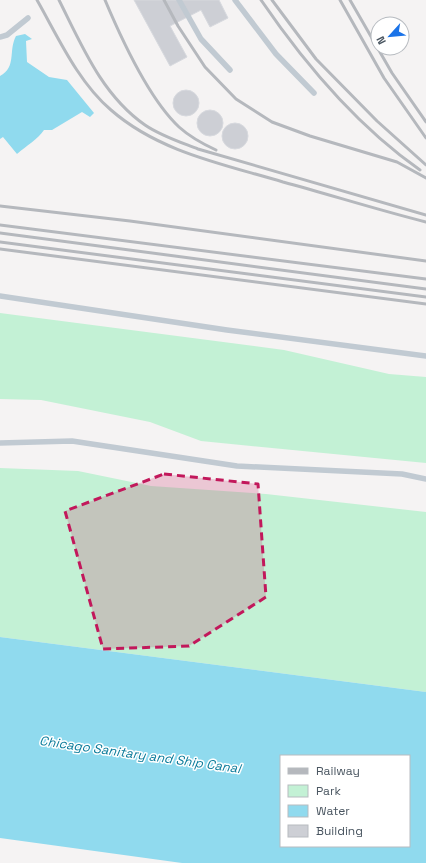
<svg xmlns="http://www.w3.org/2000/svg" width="426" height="863" font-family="'Space Grotesk',sans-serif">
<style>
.green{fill:#c3f1d5}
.water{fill:#90daee;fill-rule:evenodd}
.building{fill:#cdcfd5;stroke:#d7d9de}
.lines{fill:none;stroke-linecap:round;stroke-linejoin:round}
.lane{stroke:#c1cad2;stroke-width:5.5}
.rail{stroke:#b5b8bd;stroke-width:3}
.marked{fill:#c2185b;fill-opacity:0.2;stroke:#c2185b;stroke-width:3;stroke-dasharray:8 5;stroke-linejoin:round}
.labels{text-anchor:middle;stroke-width:3;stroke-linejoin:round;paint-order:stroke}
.water-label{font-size:13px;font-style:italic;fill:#0c7c9b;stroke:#fff}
</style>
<rect width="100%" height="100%" fill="#f5f3f3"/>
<!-- green -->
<g class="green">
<path d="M0,313L284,350L389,374L426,377V463L201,441L150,422L41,400L0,399Z"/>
<path d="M0,468L78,471L151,486L266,494L426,512V692L0,637Z"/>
</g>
<!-- water -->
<g class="water">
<path d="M25,34L32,39L26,41L27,62L49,77L67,80L94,113L90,117L82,112L52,130H44C38,139 26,146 17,154L3,137L0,139V76C17,67 8,51 16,36Z"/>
<path d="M0,637L426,692V863H182L0,838ZM281,756H409V846H281Z"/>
</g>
<!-- building -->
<g class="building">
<path d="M134,0H219L228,18L210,27L201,10L170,26L187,57L170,66Z"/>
<circle cx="186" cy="103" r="13"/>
<circle cx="210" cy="123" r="13"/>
<circle cx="235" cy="136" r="13"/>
</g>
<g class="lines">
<!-- lane -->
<g class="lane">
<path d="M179,0L201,39L230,70"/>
<path d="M235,0L276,54L314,93"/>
<path d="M0,37L7,35L28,18"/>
<path d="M0,296L227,330L426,356"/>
<path d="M0,443L72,441L237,466L402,474L426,479"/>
</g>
<!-- rail -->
<g class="rail">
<path d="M37,0C58,37 78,82 111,110C159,152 223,164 283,182C331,195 378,210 426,222"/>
<path d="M59,0C82,46 102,95 145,125C161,136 180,142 198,149L426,215"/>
<path d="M105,0C121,38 149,99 179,127C190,137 203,144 216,150"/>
<path d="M164,0L178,26L205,67L236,99L272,122L310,136L397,162L426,178"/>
<path d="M261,0C304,63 357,126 420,170"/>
<path d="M272,0L316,59L377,121L426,165"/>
<path d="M340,0L384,78L426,138"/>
<path d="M350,0L392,73L426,122"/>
<path d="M0,206L130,221L426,261"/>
<path d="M0,225L426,279"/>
<path d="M0,233L426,289"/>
<path d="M0,242L426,297"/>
<path d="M0,249L426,304"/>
</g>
</g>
<!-- marked area -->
<path class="marked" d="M164,474L258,484L266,597L189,646L103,649L65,511Z"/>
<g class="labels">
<!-- water labels -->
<g class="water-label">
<text transform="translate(140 754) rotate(8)" y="5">Chicago Sanitary and Ship Canal</text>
</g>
</g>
<!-- legend -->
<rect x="280" y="755" width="130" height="92" fill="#ffffff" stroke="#b7bbc0"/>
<rect x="288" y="768" width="20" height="6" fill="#b5b8bd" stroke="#b7bbc0"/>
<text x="316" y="775" font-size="12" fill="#4a5661">Railway</text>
<rect x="288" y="785" width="20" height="12" fill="#c3f1d5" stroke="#b7bbc0"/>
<text x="316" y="795" font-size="12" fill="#4a5661">Park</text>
<rect x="288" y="805" width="20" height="12" fill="#90daee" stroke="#b7bbc0"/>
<text x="316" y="815" font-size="12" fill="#4a5661">Water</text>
<rect x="288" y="825" width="20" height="12" fill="#cdcfd5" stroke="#b7bbc0"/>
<text x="316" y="835" font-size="12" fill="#4a5661">Building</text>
<!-- north arrow -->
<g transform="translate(390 36) rotate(243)"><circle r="19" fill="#ffffff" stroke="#b7bbc0"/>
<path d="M0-3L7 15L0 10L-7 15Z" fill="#1a73e8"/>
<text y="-6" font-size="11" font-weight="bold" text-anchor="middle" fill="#4a5661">N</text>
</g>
</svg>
